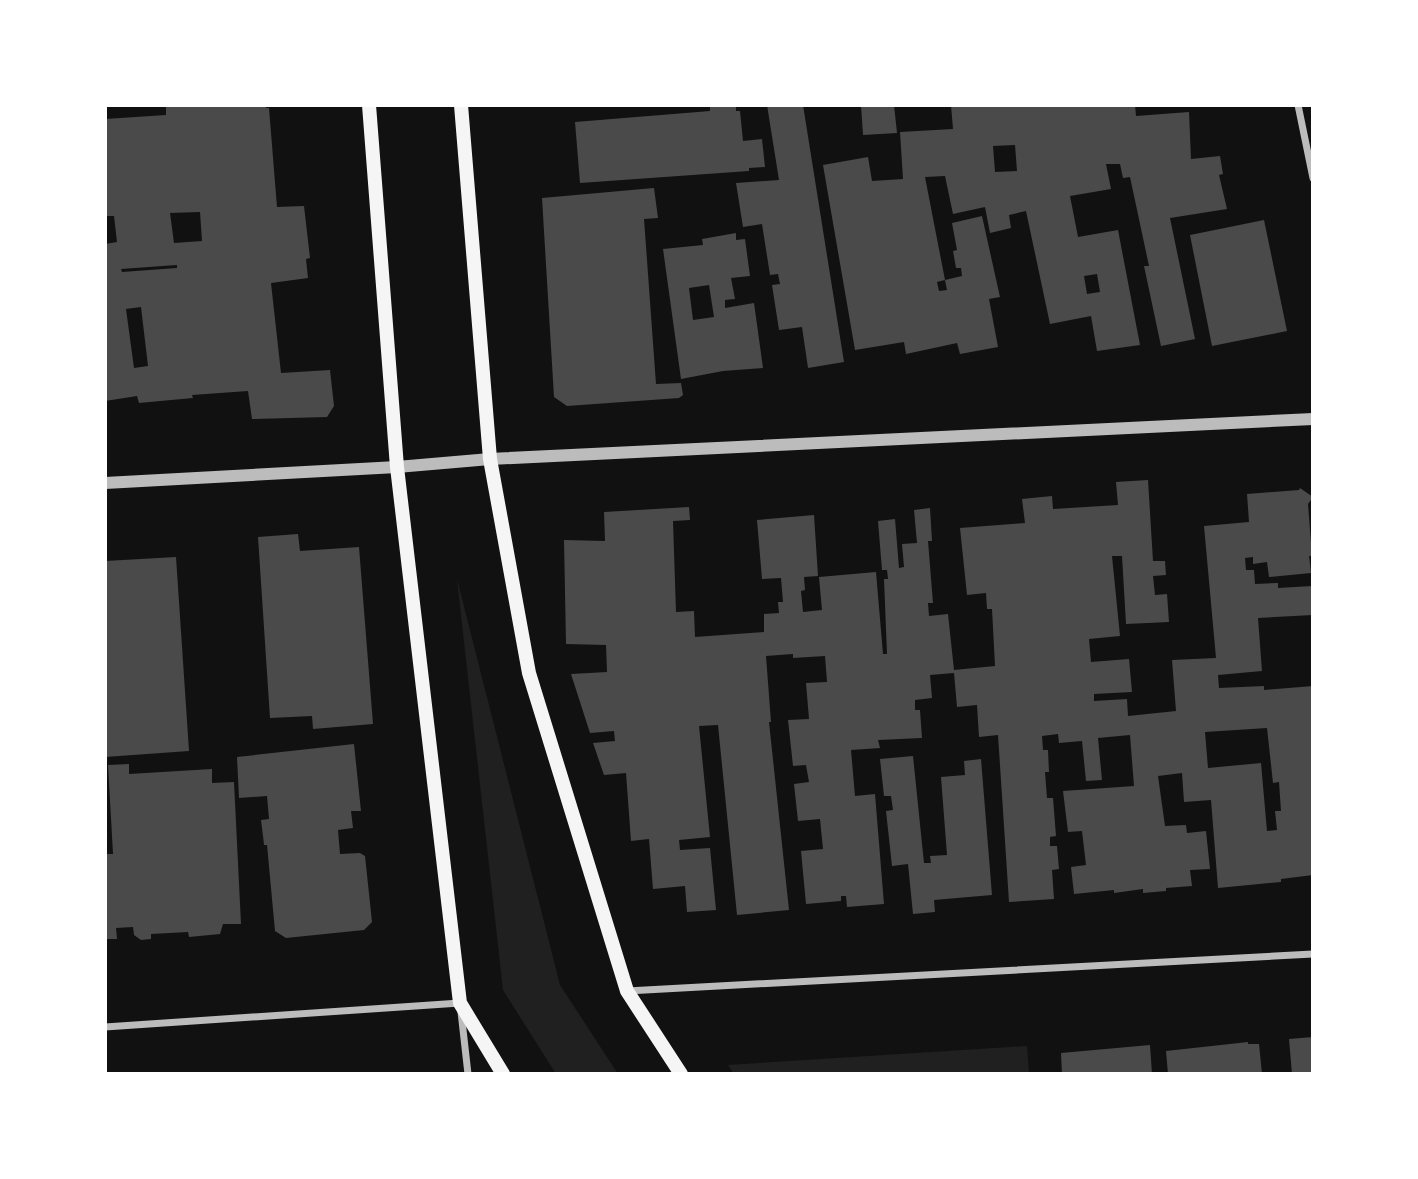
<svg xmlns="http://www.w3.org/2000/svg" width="1418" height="1179" font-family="Mulish,sans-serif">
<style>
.green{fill:#202020}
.building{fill:#4a4a4a;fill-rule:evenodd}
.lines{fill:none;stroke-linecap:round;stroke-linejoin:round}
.minor{stroke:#bcbcbc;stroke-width:7}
.tertiary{stroke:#bcbcbc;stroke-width:12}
.secondary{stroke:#f5f5f5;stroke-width:14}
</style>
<rect width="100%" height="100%" fill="#111"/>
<!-- green -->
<g class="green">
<path d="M457,579L560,985L618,1074H556L503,990Z"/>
<path d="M1027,1046L1029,1074H734L728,1065Z"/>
</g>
<!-- building -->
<g class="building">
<path d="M166,105H266V108H269L277,207L304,206L310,258L306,259L308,278L271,283L281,373L330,370L334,406L327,417L252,419L248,391L192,395L193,398L139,403L137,396L105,401V244L117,242L114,216H105V119L166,115ZM200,212L202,241L174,243L170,213ZM177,265V268L122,272L121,269ZM141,307L148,366L134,368L126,309Z"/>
<path d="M721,105H736V111H740L743,141L762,139L765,167L749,168V171L580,183L575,122L710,111V106Z"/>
<path d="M767,105H803L844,362L808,368L802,327L779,330L772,285L780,284L778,274L770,275L762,224L743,227L736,183L779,180Z"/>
<path d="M861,105H894L897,133L863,135Z"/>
<path d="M951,105H1135L1136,116L1189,112L1191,159L1220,156L1223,174L1219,175L1227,209L1170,218L1195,339L1161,346L1144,266H1149L1130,177L1123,178L1120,164H1106L1111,189L1070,196L1078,237L1118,230L1140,345L1097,351L1091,316L1050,324L1026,211L1009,215L1011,228L990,233L985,207L953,214L945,176L925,177L945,280L962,276L961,268H956L953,251L957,250L952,223L982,216L1000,297L989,299L998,347L960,354L957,343L906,354L904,342L855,350L823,165L868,157L872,181L903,179L900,132L953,129ZM1015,145L1017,171L995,172L993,146ZM1097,274L1100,292L1087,294L1084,276ZM945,280L947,290L939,291L937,282Z"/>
<path d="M654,188L658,218L644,219L656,384L681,383L683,395L679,398L567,406L554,397L542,198Z"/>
<path d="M1264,220L1287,331L1212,346L1190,235Z"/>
<path d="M736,233V240L745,239L750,276L731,278L735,299L725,300V308L754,303L763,368L723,371L681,379L663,249L703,245L702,239ZM709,285L714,317L693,320L689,288Z"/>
<path d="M1148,480L1153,561H1165L1166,575L1153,576L1155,595L1167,594L1169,622L1126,624L1122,556H1112L1120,636L1089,639L1091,662L1129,659L1132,692L1094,694V701L1127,699L1128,716L1176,711L1172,660L1216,658L1204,526L1249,522L1247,494L1299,490L1300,488L1313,497L1308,504L1312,556H1309L1311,573L1269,577L1267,562L1253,564V557L1245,558L1246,570H1254L1255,584L1278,583V588L1312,586L1313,615L1258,618L1262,671L1218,675L1219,688L1264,686V690L1313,686V875L1281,879V882L1218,888L1211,800L1184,802L1182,773L1158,776L1165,826L1186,825L1187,833L1206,831L1210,869L1190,870L1192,886L1166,888V891L1143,893V889L1114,893V890L1074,894L1071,867L1086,865L1082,831L1068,832L1063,791L1134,786L1130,735L1098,738L1102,780L1086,781L1082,741L1059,743L1058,734L1042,736L1043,750H1048L1049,772H1045L1047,798H1053L1056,836L1050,837V846H1057L1059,869L1052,870L1054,899L1009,902L998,735L979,737L977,705L957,707L954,673L930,675L932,698L915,700V710H920L922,738L878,740L880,748L851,750L855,796L875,794L884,904L847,907L846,896H841V901L806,904L801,851L823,849L820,819L798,821L794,784L809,782L806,765L793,766L788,720L809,719L806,683L827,682L825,656L793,658V654L766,656L771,722H769L789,910L737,915L718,725L699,726L710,837L679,840L680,850L710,848L716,910L687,912L685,886L653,889L649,839L631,841L626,773L604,775L593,743L615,741L614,731L590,733L571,674L607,672L606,645L566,644L564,540L605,541L604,512L689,507L690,520L673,521L676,612L694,611L695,637L764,632V614L779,613L778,602H783L781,578L762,579L757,520L814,515L818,576L804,577L805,590L801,591L803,612L822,610L819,577L876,572L883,654H887L884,579H888L887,570H882L878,521L895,519L899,568L904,567L902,544L917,543L914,510L930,508L932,541H928L933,603H928L929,616L948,614L954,670L995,666L992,609H987L986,593L967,595L960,528L1025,523L1022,499L1052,496L1053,509L1118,505L1116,482ZM1267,728L1273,783L1279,782L1281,811H1275L1277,830L1267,831L1261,763L1208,768L1205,732Z"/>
<path d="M298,534L300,551L359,547L373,724L313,729L312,716L270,718L258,537Z"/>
<path d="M176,557L189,751L105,757V561Z"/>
<path d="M354,744L361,811H351L353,828L338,830L340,854L360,853L365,856L372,922L364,930L286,938L275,931L267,845H264L263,836L261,820L269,819L267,796L239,798L237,757Z"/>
<path d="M913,756L924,863H931L930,856L947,855L941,777L965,775L964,761L981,759L992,895L934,900L935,912L913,914L908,864L892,866L886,811L893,810L891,796H884L880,759Z"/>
<path d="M129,764V774L212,769V783L234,782L241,924H223L220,934L189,937L188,932L151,934V939L141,940L134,935L133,927L116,928L117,939H105V854H113L108,765Z"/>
<path d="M1313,1037V1074H1292L1289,1039Z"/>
<path d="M1248,1042V1044H1259L1262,1074H1168L1166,1051Z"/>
<path d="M1150,1045L1152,1074H1062L1061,1053Z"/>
</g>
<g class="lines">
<!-- minor -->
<g class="minor">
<path d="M1298,105L1313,178"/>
<path d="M627,991L1313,954"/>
<path d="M105,1027L460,1003L468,1074"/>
</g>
<!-- tertiary -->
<path class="tertiary" d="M105,483L397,467L490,459L1313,419"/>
<!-- secondary -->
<g class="secondary">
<path d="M369,105L397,467L460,1003L503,1074"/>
<path d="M461,105L490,459L529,673L627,991L681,1074"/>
</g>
</g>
<!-- border -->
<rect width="1418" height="1179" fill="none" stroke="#ffffff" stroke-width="214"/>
</svg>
